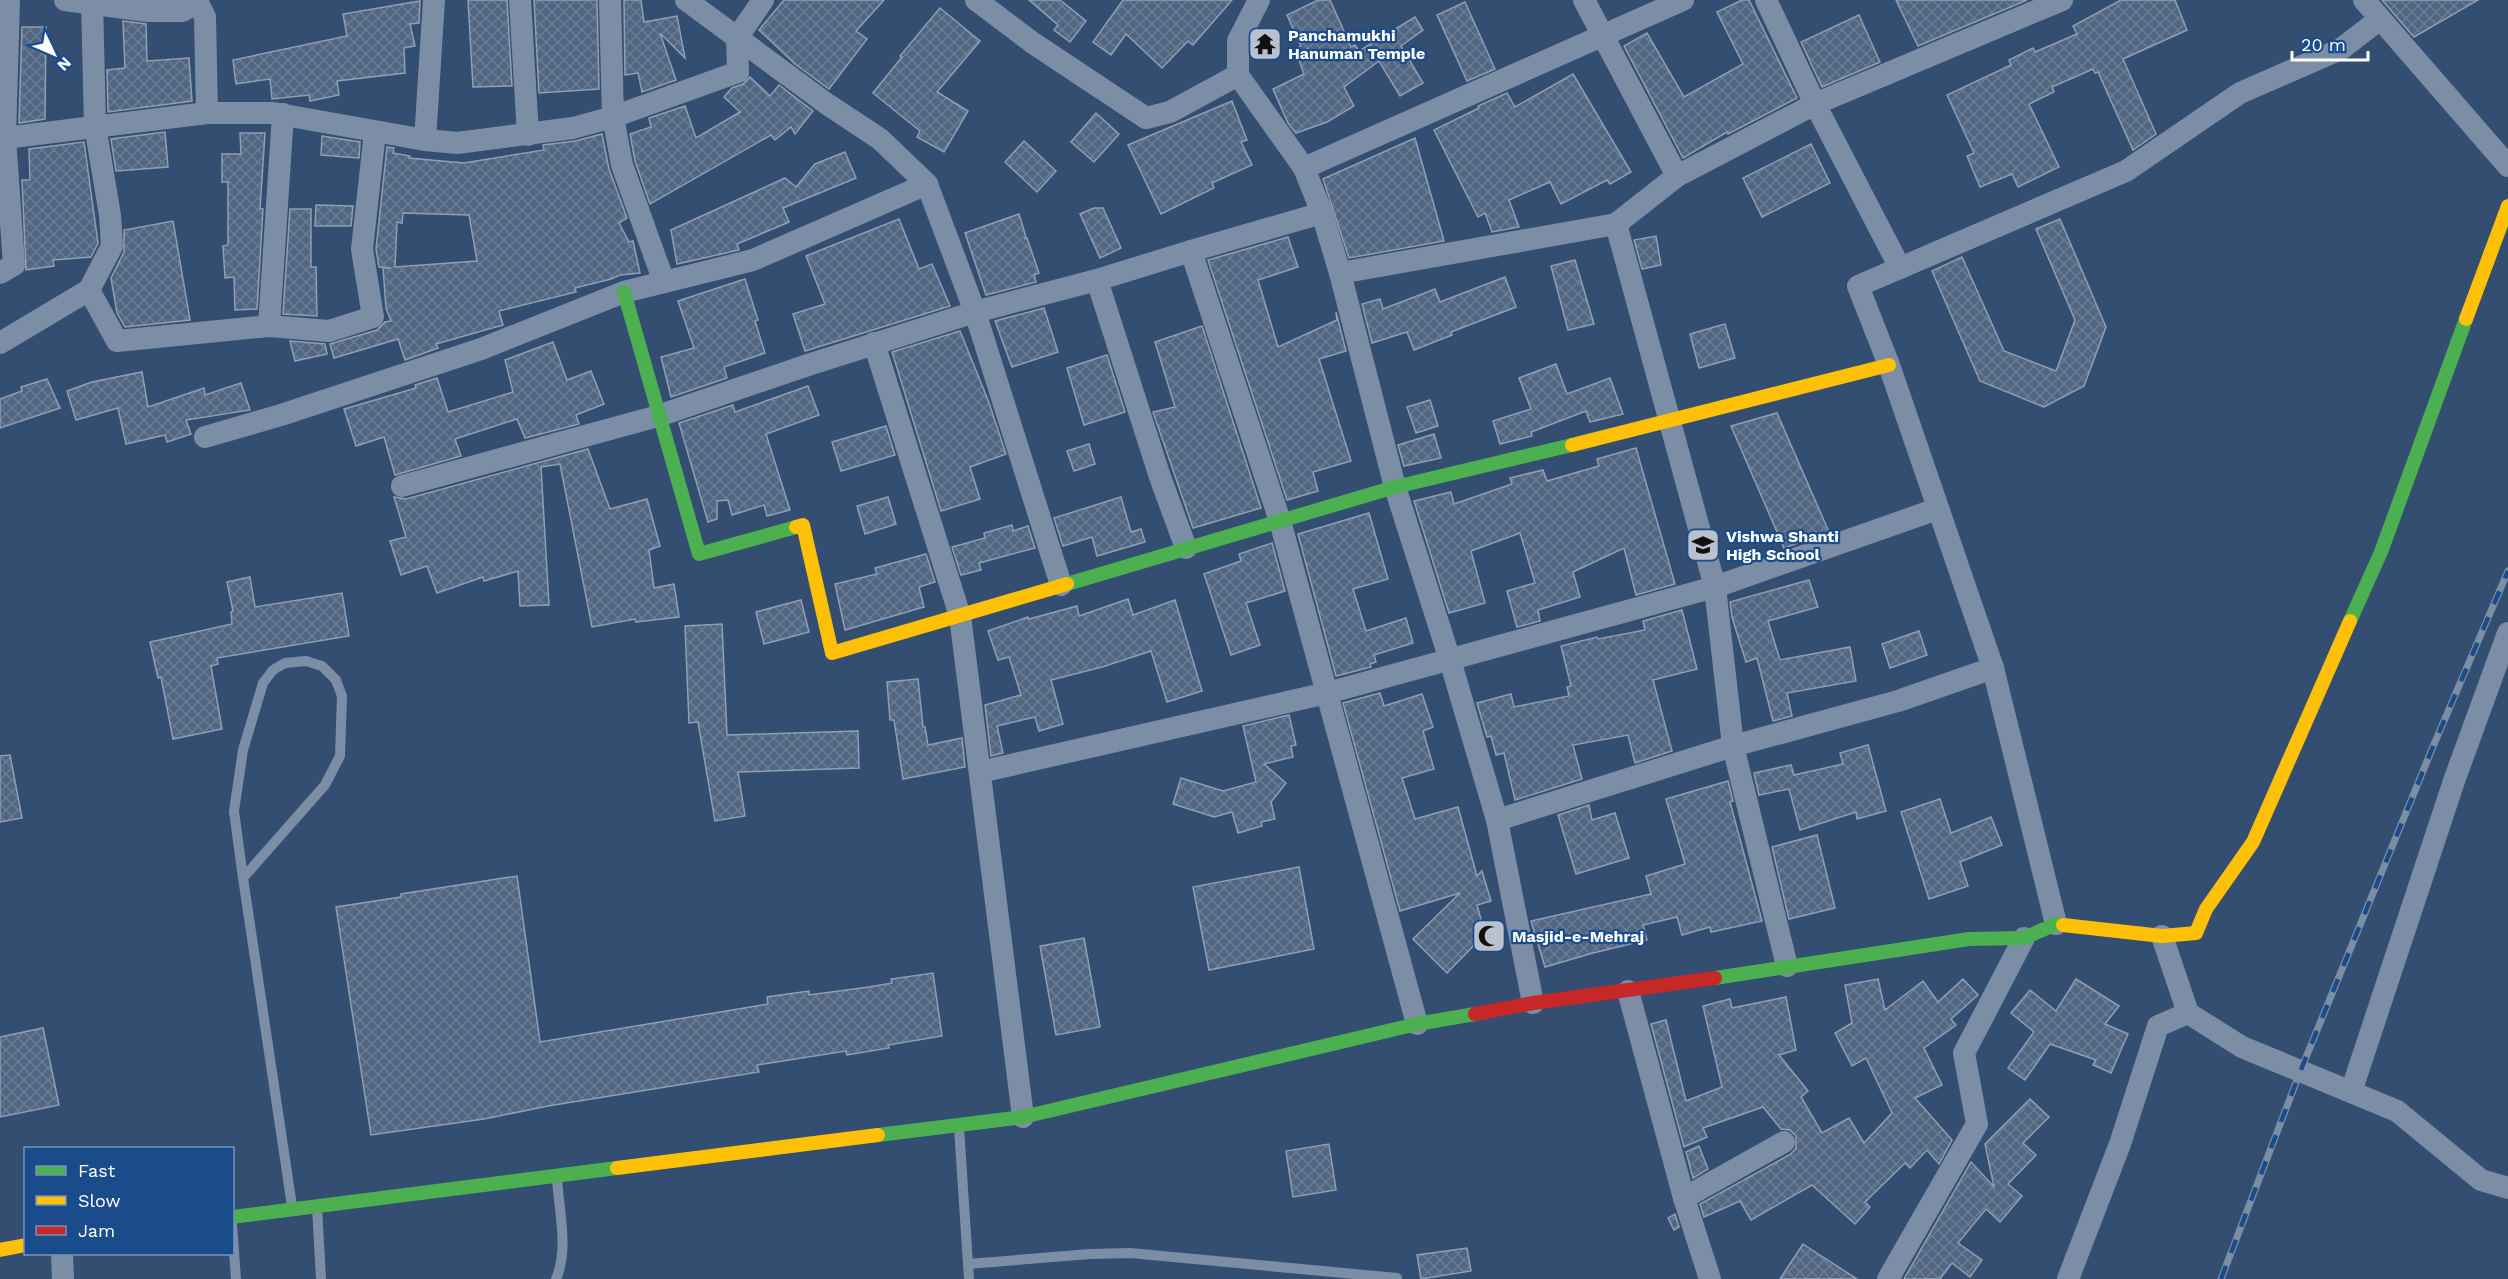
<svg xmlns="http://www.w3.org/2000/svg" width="2508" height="1279" font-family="'Work Sans',sans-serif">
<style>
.building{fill:url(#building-cross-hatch);stroke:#8f9fb4;stroke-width:1.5;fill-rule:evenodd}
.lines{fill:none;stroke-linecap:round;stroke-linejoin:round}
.lane{stroke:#7b8ea6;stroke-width:10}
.street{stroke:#7b8ea6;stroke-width:22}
.fast{stroke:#4caf50;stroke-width:14}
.slow{stroke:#ffc107;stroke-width:14}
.jam{stroke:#c62828;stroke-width:14}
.rail-casing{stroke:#7c8ea4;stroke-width:7}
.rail{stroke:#1a4b8b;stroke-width:4.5;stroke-dasharray:14;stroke-linecap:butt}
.labels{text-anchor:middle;stroke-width:4.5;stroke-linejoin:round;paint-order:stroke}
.poi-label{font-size:16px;font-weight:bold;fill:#fff;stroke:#1a4b8b;text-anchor:start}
</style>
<defs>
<pattern id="building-cross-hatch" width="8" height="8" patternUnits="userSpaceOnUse" patternTransform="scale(1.5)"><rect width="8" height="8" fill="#516682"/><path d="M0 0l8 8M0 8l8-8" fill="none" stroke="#6b7d95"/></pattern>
</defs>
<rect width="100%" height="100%" fill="#344e71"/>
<!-- building -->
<g class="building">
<path d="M468,0H507L512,86L473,87Z"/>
<path d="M534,0H597L599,89L539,93Z"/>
<path d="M624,0H641L644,22L677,16L685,58L660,33L676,80L642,92L638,73L625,75Z"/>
<path d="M784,0H884L856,31L867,39L829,89L795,64L759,30Z"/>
<path d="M1029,0H1060L1086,21L1070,42L1054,30L1058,25Z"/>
<path d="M1123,0H1232L1193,45L1188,41L1162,68L1126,34L1111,55L1093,42Z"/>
<path d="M1318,0H1330L1351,47L1355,45L1359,51L1415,17L1423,30L1401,46L1423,83L1400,96L1379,61L1344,87L1354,106L1327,122L1296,133L1288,123L1273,89L1304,74L1295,49L1301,46L1287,15Z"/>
<path d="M1742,0H1749L1797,98L1728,134L1727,132L1683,158L1624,46L1647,33L1684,97L1743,64L1717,12Z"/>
<path d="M1896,0H2027L1918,46Z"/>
<path d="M2121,0H2175L2187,30L2123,59L2156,134L2133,150L2098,72L2095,73L2093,69L2052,87L2054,92L2029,104L2059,167L2018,187L2012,174L1980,187L1967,156L1974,153L1947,95L2011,65L2009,60L2033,48L2035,52L2077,34L2073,26Z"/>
<path d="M2382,0H2478L2414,37Z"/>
<path d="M420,1L419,23L410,24L415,46L404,48L405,73L337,81L339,95L310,101L309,95L272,99L270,79L236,84L233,60L347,36L343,14Z"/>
<path d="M1465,2L1495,69L1467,81L1437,15Z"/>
<path d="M940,8L980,41L937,92L968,111L944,152L917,137L920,131L873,93L902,57L900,56Z"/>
<path d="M1859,15L1880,62L1822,87L1801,42Z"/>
<path d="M123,21L146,24L147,61L189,58L192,101L108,112L107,70L125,68Z"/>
<path d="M22,27H46L45,119L19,123Z"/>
<path d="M1573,74L1631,172L1610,184L1607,180L1561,204L1550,182L1509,200L1519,227L1492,232L1485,213L1478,217L1434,130L1479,108L1478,106L1507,93L1515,107Z"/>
<path d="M750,77L770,96L779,85L813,111L795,134L791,127L775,140L771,135L650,204L635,161L630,134L651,127L649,118L685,106L696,138L740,112L724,97L732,88L743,84Z"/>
<path d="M1232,101L1247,140L1241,142L1252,165L1212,183L1214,188L1161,214L1128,145Z"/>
<path d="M1096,113L1119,134L1094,162L1071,142Z"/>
<path d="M165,132L168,167L116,171L111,139Z"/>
<path d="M240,133H265L260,209H263L257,309L235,310L234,277L225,278L223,246L228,245V182H222V154H241Z"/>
<path d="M602,134L609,169L627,218L619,223L629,242L633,241L640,273L620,275L611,279L575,288L576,292L499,311L503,325L436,344L438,348L405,360L398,339L334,358L330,344L377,330L385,322L391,321L386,308L383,268H391L379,267L376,249L387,147L394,148L393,153L410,156L409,158L464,163L544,150L543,145L575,141ZM403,213L469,215L477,261L395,267L397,222L402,223Z"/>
<path d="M322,136L360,142L359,158L321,155Z"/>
<path d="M1415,138L1444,241L1349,258L1323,179Z"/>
<path d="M1024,141L1056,171L1037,192L1005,162Z"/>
<path d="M84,142L98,243L91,257L53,260L54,266L26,270L22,180H30L29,149Z"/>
<path d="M1811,144L1830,183L1762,217L1743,178Z"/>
<path d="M845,152L856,178L783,208L789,222L737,244L739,250L677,264L671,230L785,178L796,187L815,164Z"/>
<path d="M316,205L353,206L351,226H315Z"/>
<path d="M1094,208H1103L1121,248L1100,258L1080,214Z"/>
<path d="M290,209H311V267H316L317,316L283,314Z"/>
<path d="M1019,214L1026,237L1024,239L1027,238L1039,273L1034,275L1036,282L986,295L965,233Z"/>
<path d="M899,219L919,269L932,264L950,306L805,351L793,314L825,304L806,256Z"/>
<path d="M2060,219L2106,327L2084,386L2044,407L1980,381L1932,271L1962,257L2004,351L2056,371L2075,320L2036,229Z"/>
<path d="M173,221L190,320L125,327L117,313L111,278L124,252V230Z"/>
<path d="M1656,236L1661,265L1642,269L1634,240Z"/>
<path d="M1288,237L1298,267L1258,280L1278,347L1337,320L1336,312L1346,351L1319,359L1351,461L1313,472L1318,491L1287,500L1208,260Z"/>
<path d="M1575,260L1594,324L1568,330L1551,266Z"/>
<path d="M1505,277L1516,307L1451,332L1452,335L1414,350L1407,332L1372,343L1362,304L1380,299L1383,309L1435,289L1440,302Z"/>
<path d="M745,279L758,320L755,321L765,353L724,367L727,378L671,397L661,357L694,348L678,301Z"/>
<path d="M1044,308L1058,352L1012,367L995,321Z"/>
<path d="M1725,324L1735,358L1699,368L1690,334Z"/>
<path d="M1202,326L1261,508L1193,528L1153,412L1175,407L1155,342Z"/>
<path d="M960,331L988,400L1006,454L970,467L980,499L941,511L892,352Z"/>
<path d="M290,341L325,344L327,354L295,361Z"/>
<path d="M553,342L567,380L591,371L604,404L576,415L579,424L525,438L517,419L455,439L461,456L395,475L384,437L356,446L344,409L416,388L415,385L437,378L448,412L513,392L505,360Z"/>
<path d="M1107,355L1125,412L1084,425L1067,368Z"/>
<path d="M1556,364L1567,394L1610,378L1623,414L1590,422L1586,411L1531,432L1532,436L1500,444L1493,421L1531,409L1519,378Z"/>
<path d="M142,372L148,407L204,388L205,395L241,383L250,410L186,420L191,434L167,442L165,435L126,444L118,408L76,420L67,391L92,382Z"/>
<path d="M47,379L60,408L0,428V399L22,391L21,387Z"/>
<path d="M808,386L819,415L766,434L790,510L767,516L764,505L732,515L728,500L717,501V519L708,522L679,423L733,405L735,412Z"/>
<path d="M1430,400L1438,426L1416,433L1407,407Z"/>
<path d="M1777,413L1829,532L1784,548L1731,426Z"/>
<path d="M886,426L895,455L841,471L832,442Z"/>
<path d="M1434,434L1441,458L1404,466L1398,445Z"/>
<path d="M1089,444L1095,464L1074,471L1067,451Z"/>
<path d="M1636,448L1675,584L1636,595L1624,548L1573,572L1580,597L1538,610L1540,621L1517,627L1507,591L1535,583L1520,533L1471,551L1485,603L1449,613L1414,501L1451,492L1454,504L1512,484L1510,478L1543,470L1547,481L1599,466L1597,459Z"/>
<path d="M588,449L610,509L647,499L660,546L649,550L654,588L674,584L679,617L636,622L635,619L592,627L560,464L541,467L549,605L520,606L518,571L484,581L483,577L437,593L427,566L401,575L390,541L406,537L394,497L406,499Z"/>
<path d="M888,497L896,524L865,534L857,506Z"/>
<path d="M1121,497L1131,532L1141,529L1145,542L1097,556L1092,537L1063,546L1054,518Z"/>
<path d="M1369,513L1388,579L1353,589L1366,631L1406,618L1413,643L1374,655L1376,662L1370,664L1371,667L1336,676L1298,534Z"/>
<path d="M1012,525L1013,531L1028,526L1035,548L979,563L981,570L961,575L952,547L985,538L984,533Z"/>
<path d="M1272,543L1285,591L1246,603L1260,645L1231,655L1204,574L1241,561L1239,554Z"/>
<path d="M926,554L935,582L919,587L924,607L845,630L835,584L877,574L875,568Z"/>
<path d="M250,577L255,607L342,593L349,636L217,658L218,664L211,666L222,729L173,739L161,677L158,678L150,642L232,624L231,612L233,611L227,582Z"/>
<path d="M1809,580L1818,607L1768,621L1780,660L1850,647L1856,681L1787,693L1792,716L1773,721L1757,658L1746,662L1732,617L1730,602Z"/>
<path d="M1128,599L1133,615L1175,600L1202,691L1167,702L1151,651L1102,667L1051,680L1063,724L1039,731L1035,717L997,726L1003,753L991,756L985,705L1021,695L1009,657L998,660L988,631L1028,617L1029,619L1077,606L1079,616Z"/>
<path d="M801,600L809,632L764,644L756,612Z"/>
<path d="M1682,610L1697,669L1653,680L1672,751L1635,763L1628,735L1573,745L1582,779L1515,800L1504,753L1496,755L1491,736L1487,737L1477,703L1511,694L1514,707L1569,696L1567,687L1571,686L1561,646L1597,637L1598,639L1645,630L1643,621Z"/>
<path d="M722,624L727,735L858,731L859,768L738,772L745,816L715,821L698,722L689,723L685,626Z"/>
<path d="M1919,631L1927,655L1890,668L1882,644Z"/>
<path d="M918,679L923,727H925L928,745L962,738L965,767L903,779L894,720H890L887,682Z"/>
<path d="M1380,693L1384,706L1422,694L1433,727L1423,731L1434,769L1402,778L1415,819L1458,807L1477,876L1482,871L1491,901L1477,905L1485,934L1447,973L1413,939L1460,893L1400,911L1343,703Z"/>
<path d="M1289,715L1296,745L1291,746L1293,757L1264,764L1286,783L1271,802L1275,819L1261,822L1262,826L1238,833L1232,812L1214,817L1173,804L1181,778L1223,791L1256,782L1243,726Z"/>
<path d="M1868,745L1886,811L1857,819L1856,812L1800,830L1789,789L1759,795L1754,773L1791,765L1794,775L1843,764L1840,753Z"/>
<path d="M10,755L22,818L0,822V756Z"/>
<path d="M1728,781L1733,801L1730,802L1762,921L1711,932L1710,927L1682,935L1677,917L1643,925L1647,940L1593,953L1545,967L1531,921L1651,894L1646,876L1685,864L1666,799Z"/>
<path d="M1940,799L1951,833L1991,817L2002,845L1960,862L1968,886L1929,899L1901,812Z"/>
<path d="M1589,805L1592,820L1615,813L1629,858L1576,874L1558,815Z"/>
<path d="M1817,835L1835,908L1789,919L1772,847Z"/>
<path d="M1299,867L1314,949L1209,970L1193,887Z"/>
<path d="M517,876L540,1042L768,1004L767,997L809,991V995L869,987L892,983L891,979L933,973L942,1036L888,1045L889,1048L847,1055L846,1051L757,1065L759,1072L548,1106L484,1119L371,1135L336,907L401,897V894Z"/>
<path d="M1084,938L1100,1027L1056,1035L1040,946Z"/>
<path d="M1878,979L1885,1010L1923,981L1938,1002L1963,979L1978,995L1951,1019L1956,1025L1924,1048L1942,1085L1915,1098L1952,1140L1939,1164L1927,1150L1910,1168L1905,1163L1865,1202L1870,1207L1855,1224L1812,1185L1751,1220L1740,1201L1704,1217L1700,1204L1791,1154L1796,1148V1136L1790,1130L1781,1129L1763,1107L1703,1128L1707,1137L1684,1147L1651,1024L1666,1020L1686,1101L1722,1087L1703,1006L1730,999L1732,1008L1786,997L1796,1050L1779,1055L1808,1091L1801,1097L1822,1133L1849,1118L1864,1143L1892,1113L1866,1058L1852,1066L1835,1033L1852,1023L1845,985Z"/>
<path d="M2076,979L2119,1006L2105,1024L2128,1034L2111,1073L2093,1065L2096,1060L2050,1044L2025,1080L2008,1068L2034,1032L2011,1013L2030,990L2056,1011Z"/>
<path d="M43,1028L59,1105L0,1117V1037Z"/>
<path d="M2030,1099L2049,1117L2023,1143L2036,1155L2008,1184L2022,1196L2000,1222L1986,1209L1958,1243L1982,1260L1970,1277L1952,1263L1940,1279H1904L1971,1162L1994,1187L1985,1144Z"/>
<path d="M1329,1144L1336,1190L1293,1197L1286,1151Z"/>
<path d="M1699,1146L1708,1169L1693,1178L1686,1152Z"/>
<path d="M1675,1214L1679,1227L1674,1230L1668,1218Z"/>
<path d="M1803,1244L1812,1250L1857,1279H1780Z"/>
<path d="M1467,1248L1471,1271L1421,1279L1417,1255Z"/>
</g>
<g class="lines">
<!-- lane -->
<g class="lane">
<path d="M243,878L325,785L340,756L342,696L336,680L322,666L306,661L285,663L273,670L263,683L243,750L234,811L243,878L292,1206"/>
<path d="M959,1128L969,1279"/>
<path d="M317,1207L321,1279"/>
<path d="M232,1224L236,1279"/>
<path d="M968,1264L1090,1254L1130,1253L1397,1278"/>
<path d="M556,1279C569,1249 559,1211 557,1179"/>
</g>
<!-- street -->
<g class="street">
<path d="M65,0L147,11H183L198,0"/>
<path d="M520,0L528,135"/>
<path d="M610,0L613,117L622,165L664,282"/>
<path d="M686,0L827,104L880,139L927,184L975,312L1061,585"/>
<path d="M976,0L1033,43L1146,118L1170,112L1238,75L1304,168L1322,213L1340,273L1395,487L1450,660L1497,820L1533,1003"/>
<path d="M1584,0L1677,176"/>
<path d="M1766,0L1815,104L1900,268"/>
<path d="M2364,0L2508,166"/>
<path d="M197,1L205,17L207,113"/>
<path d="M1238,75V41L1259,0"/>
<path d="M5,138L207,113H273L425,140L457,143L573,128L613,117L738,72L737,38L763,0"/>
<path d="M425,140L434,0"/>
<path d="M1304,168L1683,0"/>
<path d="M1191,251L1280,521L1417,1024"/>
<path d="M0,273L14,265L5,138L9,0"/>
<path d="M1340,273L1616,224"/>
<path d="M1097,280L1160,477L1186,548"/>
<path d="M89,290L117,341L269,326L283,114"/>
<path d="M269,326L329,331L373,317L362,249L375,132"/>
<path d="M0,343L89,290L112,246L110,215L95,126L92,0"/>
<path d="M874,343L960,616L1023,1117"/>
<path d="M205,437L281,415L481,349L624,292L753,260L927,184"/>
<path d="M402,486L658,416L811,364L975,312L1097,280L1191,251L1322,213"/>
<path d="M980,772L1327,693L1715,587L1937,509"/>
<path d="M1497,820L1733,746L1898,701L1993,668"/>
<path d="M2056,924L1993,668L1889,365L1858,286L2126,171L2240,93L2341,49L2380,19"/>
<path d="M2162,936L2188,1013L2242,1047L2397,1111L2481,1180L2508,1188"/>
<path d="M1787,966L1733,746L1715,587L1616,224L1677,176L1815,104L2062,0"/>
<path d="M1628,991L1684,1198L1710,1279"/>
<path d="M2351,1092L2455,778L2508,633"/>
<path d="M1684,1198L1784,1142"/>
<path d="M62,1254L63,1279"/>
<path d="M1888,1279L1977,1124L1964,1053L2024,938"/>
<path d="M2068,1279L2120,1144L2158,1026L2188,1013"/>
</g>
<!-- fast -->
<g class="fast">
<path d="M624,292L699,554L796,527"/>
<path d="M1067,584L1395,487L1572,445"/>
<path d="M2350,621L2381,552L2466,319"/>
<path d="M1715,978L1969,939L2024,938L2056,924L2063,925"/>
<path d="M878,1135L1023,1117L1417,1024L1475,1014"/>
<path d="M232,1217L617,1168"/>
</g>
<!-- slow -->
<g class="slow">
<path d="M2466,319L2508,206"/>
<path d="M1572,445L1889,365"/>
<path d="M796,527L803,525L832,653L1067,584"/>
<path d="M2063,925L2162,936L2196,933L2206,909L2253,842L2350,621"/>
<path d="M617,1168L878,1135"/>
<path d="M0,1250L26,1245"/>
</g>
<!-- jam -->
<path class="jam" d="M1475,1014L1533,1003L1715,978"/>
<defs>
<path id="rail" d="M2221,1279L2300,1072L2432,749L2508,571"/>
</defs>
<!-- rail casing -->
<use href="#rail" class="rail-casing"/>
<!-- rail -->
<use href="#rail" class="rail"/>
</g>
<!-- icons -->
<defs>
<symbol id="temple-square" viewBox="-11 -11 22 22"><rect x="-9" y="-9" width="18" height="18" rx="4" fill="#b8c1cd" stroke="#1a4b8b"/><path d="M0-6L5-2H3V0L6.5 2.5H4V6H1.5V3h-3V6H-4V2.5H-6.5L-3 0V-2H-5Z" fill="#111"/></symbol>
<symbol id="school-square" viewBox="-11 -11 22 22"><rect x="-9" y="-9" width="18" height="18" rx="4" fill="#b8c1cd" stroke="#1a4b8b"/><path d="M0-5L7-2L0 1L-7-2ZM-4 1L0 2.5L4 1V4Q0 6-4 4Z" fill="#111"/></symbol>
<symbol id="mosque-square" viewBox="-11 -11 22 22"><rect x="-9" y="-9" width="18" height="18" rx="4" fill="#b8c1cd" stroke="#1a4b8b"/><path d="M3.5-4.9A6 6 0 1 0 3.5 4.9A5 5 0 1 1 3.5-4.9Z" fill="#111"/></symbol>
</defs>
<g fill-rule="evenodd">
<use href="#temple-square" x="1246" y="25" width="38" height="38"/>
<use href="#school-square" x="1684" y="526" width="38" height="38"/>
<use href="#mosque-square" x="1470" y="917" width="38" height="38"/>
</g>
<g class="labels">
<!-- poi labels -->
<g class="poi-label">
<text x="1288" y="41">Panchamukhi<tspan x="1288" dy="18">Hanuman Temple</tspan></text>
<text x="1726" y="542">Vishwa Shanti<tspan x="1726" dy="18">High School</tspan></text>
<text x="1512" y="942">Masjid-e-Mehraj</text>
</g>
</g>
<!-- legend -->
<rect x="24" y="1147" width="210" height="108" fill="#1a4b8b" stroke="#7693b9" stroke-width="1.5"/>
<rect x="36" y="1166" width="30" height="9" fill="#4caf50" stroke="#7693b9" stroke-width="1.5"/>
<text x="78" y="1177" font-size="18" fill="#ffffff">Fast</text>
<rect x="36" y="1196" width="30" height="9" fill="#ffc107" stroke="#7693b9" stroke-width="1.5"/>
<text x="78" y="1207" font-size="18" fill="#ffffff">Slow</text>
<rect x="36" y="1226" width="30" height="9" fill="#c62828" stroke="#7693b9" stroke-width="1.5"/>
<text x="78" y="1237" font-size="18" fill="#ffffff">Jam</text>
<!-- north arrow -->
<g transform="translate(54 54) rotate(134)" stroke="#1a4b8b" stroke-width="4.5" paint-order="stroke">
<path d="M0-4.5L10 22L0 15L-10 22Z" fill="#ffffff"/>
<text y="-9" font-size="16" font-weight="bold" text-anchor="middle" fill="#ffffff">N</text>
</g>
<!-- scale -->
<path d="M2292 51v9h76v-9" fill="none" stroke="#ffffff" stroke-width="3"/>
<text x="2301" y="51" font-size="18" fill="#ffffff" stroke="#1a4b8b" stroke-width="4.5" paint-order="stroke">20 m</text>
</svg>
